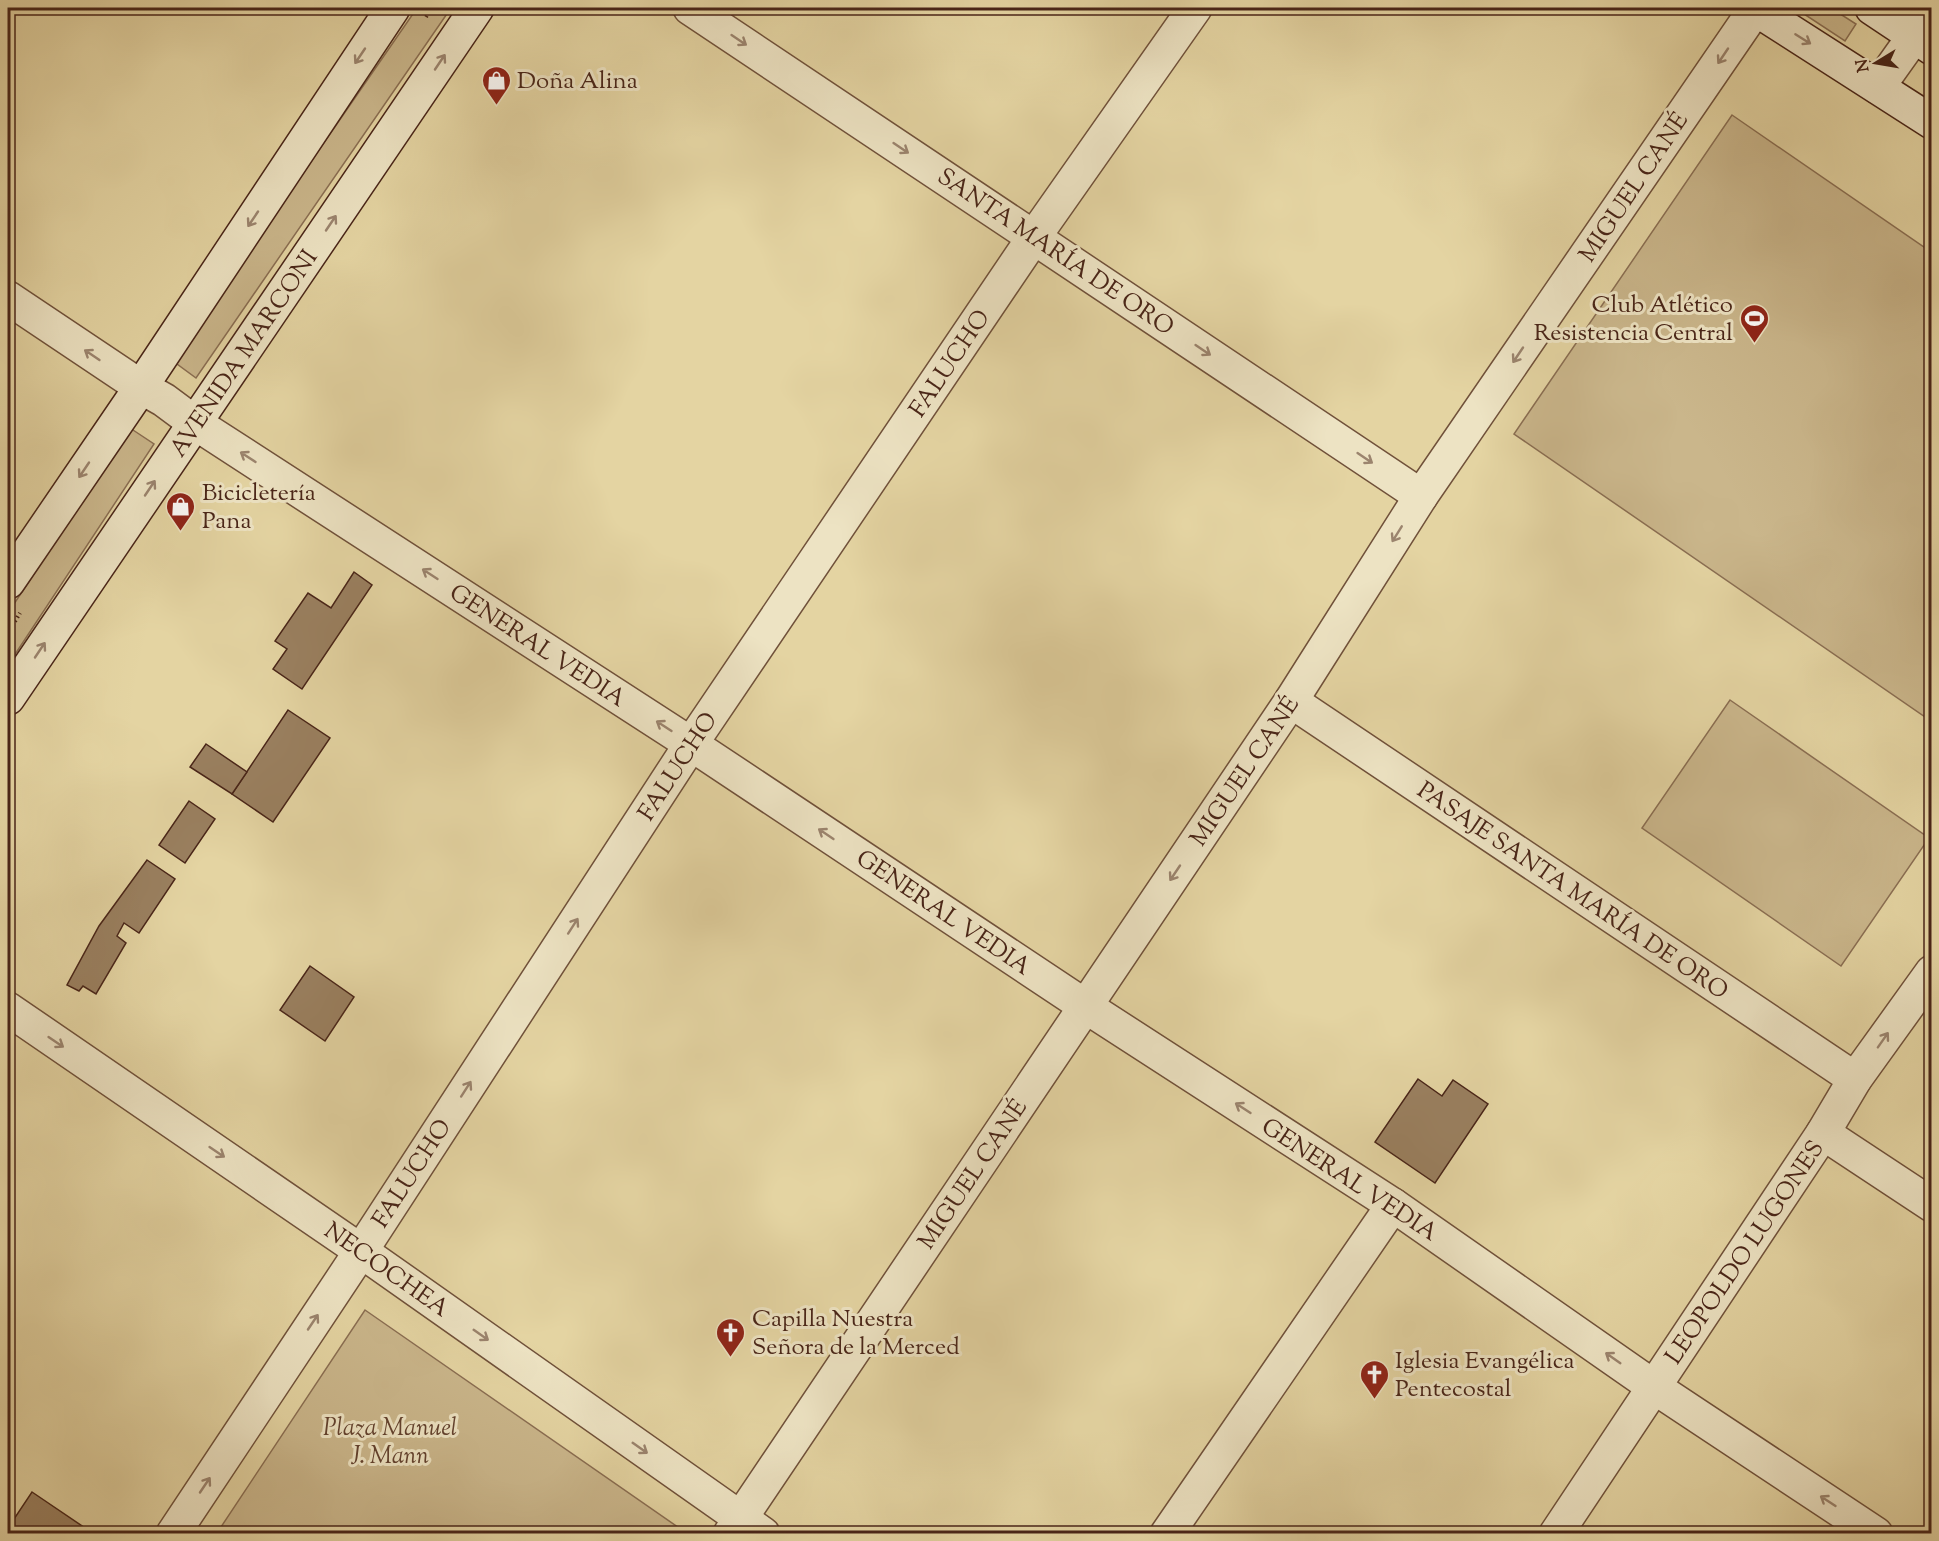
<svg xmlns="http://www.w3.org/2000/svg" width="1939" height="1541" font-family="'Sorts Mill Goudy',serif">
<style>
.green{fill:#cab68b;stroke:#8a6e52;stroke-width:1.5}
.building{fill:#9a8060;stroke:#492518;stroke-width:1.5}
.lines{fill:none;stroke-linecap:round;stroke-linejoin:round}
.minor-casing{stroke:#70513a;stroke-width:36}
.secondary-casing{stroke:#492518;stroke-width:36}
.path{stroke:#492518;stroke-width:4;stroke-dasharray:1.5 3;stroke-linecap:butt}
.minor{stroke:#ede3c3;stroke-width:33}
.secondary{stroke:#ede3c3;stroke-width:33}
.oneway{stroke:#9b846e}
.labels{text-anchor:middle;stroke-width:6;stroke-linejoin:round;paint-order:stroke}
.poi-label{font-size:24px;fill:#492518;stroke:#ede3c3;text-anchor:start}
.street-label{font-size:24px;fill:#492518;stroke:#ede3c3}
.park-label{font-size:24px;font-style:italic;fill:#63422f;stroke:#ede3c3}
</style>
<rect width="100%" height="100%" fill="#e4d4a2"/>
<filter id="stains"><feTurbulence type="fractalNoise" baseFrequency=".00333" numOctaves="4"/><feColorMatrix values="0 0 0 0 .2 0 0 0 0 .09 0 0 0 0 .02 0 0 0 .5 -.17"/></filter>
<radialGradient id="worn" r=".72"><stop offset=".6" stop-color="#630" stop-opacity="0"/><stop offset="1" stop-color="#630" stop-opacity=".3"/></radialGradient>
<!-- green -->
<g class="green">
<path d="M417,8H451L196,378L173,361Z"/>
<path d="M1808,8H1831L1856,24L1845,41L1804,14Z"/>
<path d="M1732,115L1931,252V721L1514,434Z"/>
<path d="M130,428L154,444L8,665V613Z"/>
<path d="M1730,700L1929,838L1841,966L1642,828Z"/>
<path d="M365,1310L685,1532L684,1533H217Z"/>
</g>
<!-- building -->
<g class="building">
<path d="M354,572L372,585L302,689L273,669L287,649L275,641L308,593L331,608Z"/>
<path d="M288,710L330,738L273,822L232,794Z"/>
<path d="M206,744L247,772L232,794L190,767Z"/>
<path d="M189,801L215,819L185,863L159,845Z"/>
<path d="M147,860L175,879L139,933L124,923L117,936L126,943L96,994L83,986L79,991L67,985L99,926Z"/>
<path d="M310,966L354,997L325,1041L280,1010Z"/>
<path d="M1418,1079L1442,1096L1453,1080L1488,1104L1435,1183L1375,1142Z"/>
<path d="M32,1492L94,1534H8V1528Z"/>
</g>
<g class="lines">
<defs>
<g id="minor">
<path d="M690,8L1421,496"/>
<path d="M1878,87L1932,11"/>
<path d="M8,298L141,387L164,400L195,423L691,744L1085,1006L1393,1205L1654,1387L1876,1534"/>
<path d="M1291,701L1855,1079"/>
<path d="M8,1009L361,1251L763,1534"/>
<path d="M1823,1133L1932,1205"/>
<path d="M173,1534L361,1251L691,744L1034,237L1195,8"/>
<path d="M730,1534L1291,701L1421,496L1756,8"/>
<path d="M1167,1534L1393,1205"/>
<path d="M1556,1534L1823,1133L1855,1079L1932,972"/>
</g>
<g id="secondary">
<path d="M1754,8L1932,122"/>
<path d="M1872,8L1932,48"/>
<path d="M8,582L141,387L393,8"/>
<path d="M8,698L477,8"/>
</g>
</defs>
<!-- minor casing -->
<use href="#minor" class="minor-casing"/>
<!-- secondary casing -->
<use href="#secondary" class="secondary-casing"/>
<!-- path -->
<g class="path">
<path d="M426,17L432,8"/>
<path d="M8,633L20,613"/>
</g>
<!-- minor -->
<use href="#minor" class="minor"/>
<!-- secondary -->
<use href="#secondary" class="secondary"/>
</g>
<!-- one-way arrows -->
<defs><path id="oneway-shaft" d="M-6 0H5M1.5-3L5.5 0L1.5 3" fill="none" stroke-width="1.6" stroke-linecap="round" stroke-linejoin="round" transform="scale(1.5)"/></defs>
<g class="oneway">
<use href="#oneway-shaft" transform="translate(1803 39) rotate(32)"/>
<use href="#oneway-shaft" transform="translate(739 40) rotate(34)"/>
<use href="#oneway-shaft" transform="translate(360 56) rotate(124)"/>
<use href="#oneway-shaft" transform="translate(1723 56) rotate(124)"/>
<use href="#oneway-shaft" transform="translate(440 62) rotate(-56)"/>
<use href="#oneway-shaft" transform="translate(901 148) rotate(34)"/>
<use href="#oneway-shaft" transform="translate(253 219) rotate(124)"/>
<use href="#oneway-shaft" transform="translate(331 223) rotate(-56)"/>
<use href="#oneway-shaft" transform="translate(1203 350) rotate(34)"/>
<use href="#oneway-shaft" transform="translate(92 355) rotate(-146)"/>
<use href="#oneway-shaft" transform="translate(1518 355) rotate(124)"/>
<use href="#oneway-shaft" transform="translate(248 457) rotate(-147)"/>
<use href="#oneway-shaft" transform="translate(1365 458) rotate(34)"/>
<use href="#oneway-shaft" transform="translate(84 470) rotate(124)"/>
<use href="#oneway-shaft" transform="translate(150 488) rotate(-56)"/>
<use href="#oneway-shaft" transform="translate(1397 534) rotate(122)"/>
<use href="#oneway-shaft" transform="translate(430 574) rotate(-147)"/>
<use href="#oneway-shaft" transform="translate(40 650) rotate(-56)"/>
<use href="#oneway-shaft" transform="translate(664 726) rotate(-147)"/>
<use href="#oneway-shaft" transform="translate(826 834) rotate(-146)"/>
<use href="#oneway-shaft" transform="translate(1175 873) rotate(124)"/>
<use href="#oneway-shaft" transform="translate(573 926) rotate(-57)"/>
<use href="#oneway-shaft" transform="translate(1883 1040) rotate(-55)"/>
<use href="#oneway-shaft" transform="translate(56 1042) rotate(34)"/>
<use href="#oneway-shaft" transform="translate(466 1089) rotate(-57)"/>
<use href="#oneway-shaft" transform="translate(1243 1108) rotate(-147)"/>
<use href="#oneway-shaft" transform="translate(217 1152) rotate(34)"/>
<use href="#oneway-shaft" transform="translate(313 1322) rotate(-56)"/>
<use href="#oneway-shaft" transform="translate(481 1335) rotate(35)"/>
<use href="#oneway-shaft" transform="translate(1613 1358) rotate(-145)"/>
<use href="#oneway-shaft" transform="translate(640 1448) rotate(35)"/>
<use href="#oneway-shaft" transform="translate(205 1485) rotate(-56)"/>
<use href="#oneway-shaft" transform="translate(1828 1501) rotate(-147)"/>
</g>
<!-- icons -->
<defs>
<symbol id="shop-pin" viewBox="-11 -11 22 30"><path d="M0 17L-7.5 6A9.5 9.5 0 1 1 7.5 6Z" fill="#8f2418" stroke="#ede3c3"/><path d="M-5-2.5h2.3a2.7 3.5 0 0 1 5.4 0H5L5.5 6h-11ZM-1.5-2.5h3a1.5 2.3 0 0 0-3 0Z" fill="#fff"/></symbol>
<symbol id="stadium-pin" viewBox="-11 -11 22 30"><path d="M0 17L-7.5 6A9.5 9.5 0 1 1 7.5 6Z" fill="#8f2418" stroke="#ede3c3"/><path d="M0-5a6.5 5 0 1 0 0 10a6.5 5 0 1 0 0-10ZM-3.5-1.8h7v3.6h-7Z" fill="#fff"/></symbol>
<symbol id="church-pin" viewBox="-11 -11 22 30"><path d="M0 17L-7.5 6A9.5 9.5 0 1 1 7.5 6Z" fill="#8f2418" stroke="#ede3c3"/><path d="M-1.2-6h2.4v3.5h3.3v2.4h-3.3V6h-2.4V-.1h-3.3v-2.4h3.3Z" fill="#fff"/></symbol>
</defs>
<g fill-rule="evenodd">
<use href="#shop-pin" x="480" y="64" width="33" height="45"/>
<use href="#stadium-pin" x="1738" y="302" width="33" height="45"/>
<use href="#shop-pin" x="164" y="490" width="33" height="45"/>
<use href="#church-pin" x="714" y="1316" width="33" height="45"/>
<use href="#church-pin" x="1358" y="1358" width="33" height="45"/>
</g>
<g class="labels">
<!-- poi labels -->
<g class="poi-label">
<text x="517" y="88">Doña Alina</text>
<text x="1733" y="312" text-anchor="end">Club Atlético<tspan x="1733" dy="28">Resistencia Central</tspan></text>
<text x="202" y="500">Bicicletería<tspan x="202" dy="28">Pana</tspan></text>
<text x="752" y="1326">Capilla Nuestra<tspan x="752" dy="28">Señora de la Merced</tspan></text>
<text x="1395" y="1368">Iglesia Evangélica<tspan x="1395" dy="28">Pentecostal</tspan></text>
</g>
<!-- street labels -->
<g class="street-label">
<text transform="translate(1633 187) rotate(-56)" y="8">MIGUEL CANÉ</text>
<text transform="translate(1056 251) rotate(34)" y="8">SANTA MARÍA DE ORO</text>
<text transform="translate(243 353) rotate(-56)" y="8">AVENIDA MARCONI</text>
<text transform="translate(949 363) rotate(-56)" y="8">FALUCHO</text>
<text transform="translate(538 645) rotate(33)" y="8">GENERAL VEDIA</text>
<text transform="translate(677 766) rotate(-57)" y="8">FALUCHO</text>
<text transform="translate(1244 771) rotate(-56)" y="8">MIGUEL CANÉ</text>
<text transform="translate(1573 890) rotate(34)" y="8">PASAJE SANTA MARÍA DE ORO</text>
<text transform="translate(944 912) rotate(34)" y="8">GENERAL VEDIA</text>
<text transform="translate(411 1173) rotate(-57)" y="8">FALUCHO</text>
<text transform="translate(972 1174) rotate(-56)" y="8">MIGUEL CANÉ</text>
<text transform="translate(1350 1179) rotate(33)" y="8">GENERAL VEDIA</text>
<text transform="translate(1744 1252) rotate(-56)" y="8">LEOPOLDO LUGONES</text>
<text transform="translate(387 1269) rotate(35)" y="8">NECOCHEA</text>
</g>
<!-- park labels -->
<g class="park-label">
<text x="390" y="1435">Plaza Manuel<tspan x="390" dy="28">J. Mann</tspan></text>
</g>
</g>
<!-- margin -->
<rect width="1939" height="1541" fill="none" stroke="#e4d4a2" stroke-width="30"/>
<rect x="9" y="9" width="1921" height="1523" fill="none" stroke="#492518" stroke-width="3"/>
<rect x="15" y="15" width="1909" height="1511" fill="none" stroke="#492518" stroke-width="1.5"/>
<!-- north arrow -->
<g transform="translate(1876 63) rotate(259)" stroke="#ede3c3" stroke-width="4.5" paint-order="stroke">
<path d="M0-4.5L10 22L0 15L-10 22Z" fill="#492518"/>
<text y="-9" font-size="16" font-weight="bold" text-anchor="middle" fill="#492518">N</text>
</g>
<rect width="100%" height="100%" filter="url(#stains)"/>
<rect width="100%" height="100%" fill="url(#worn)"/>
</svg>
